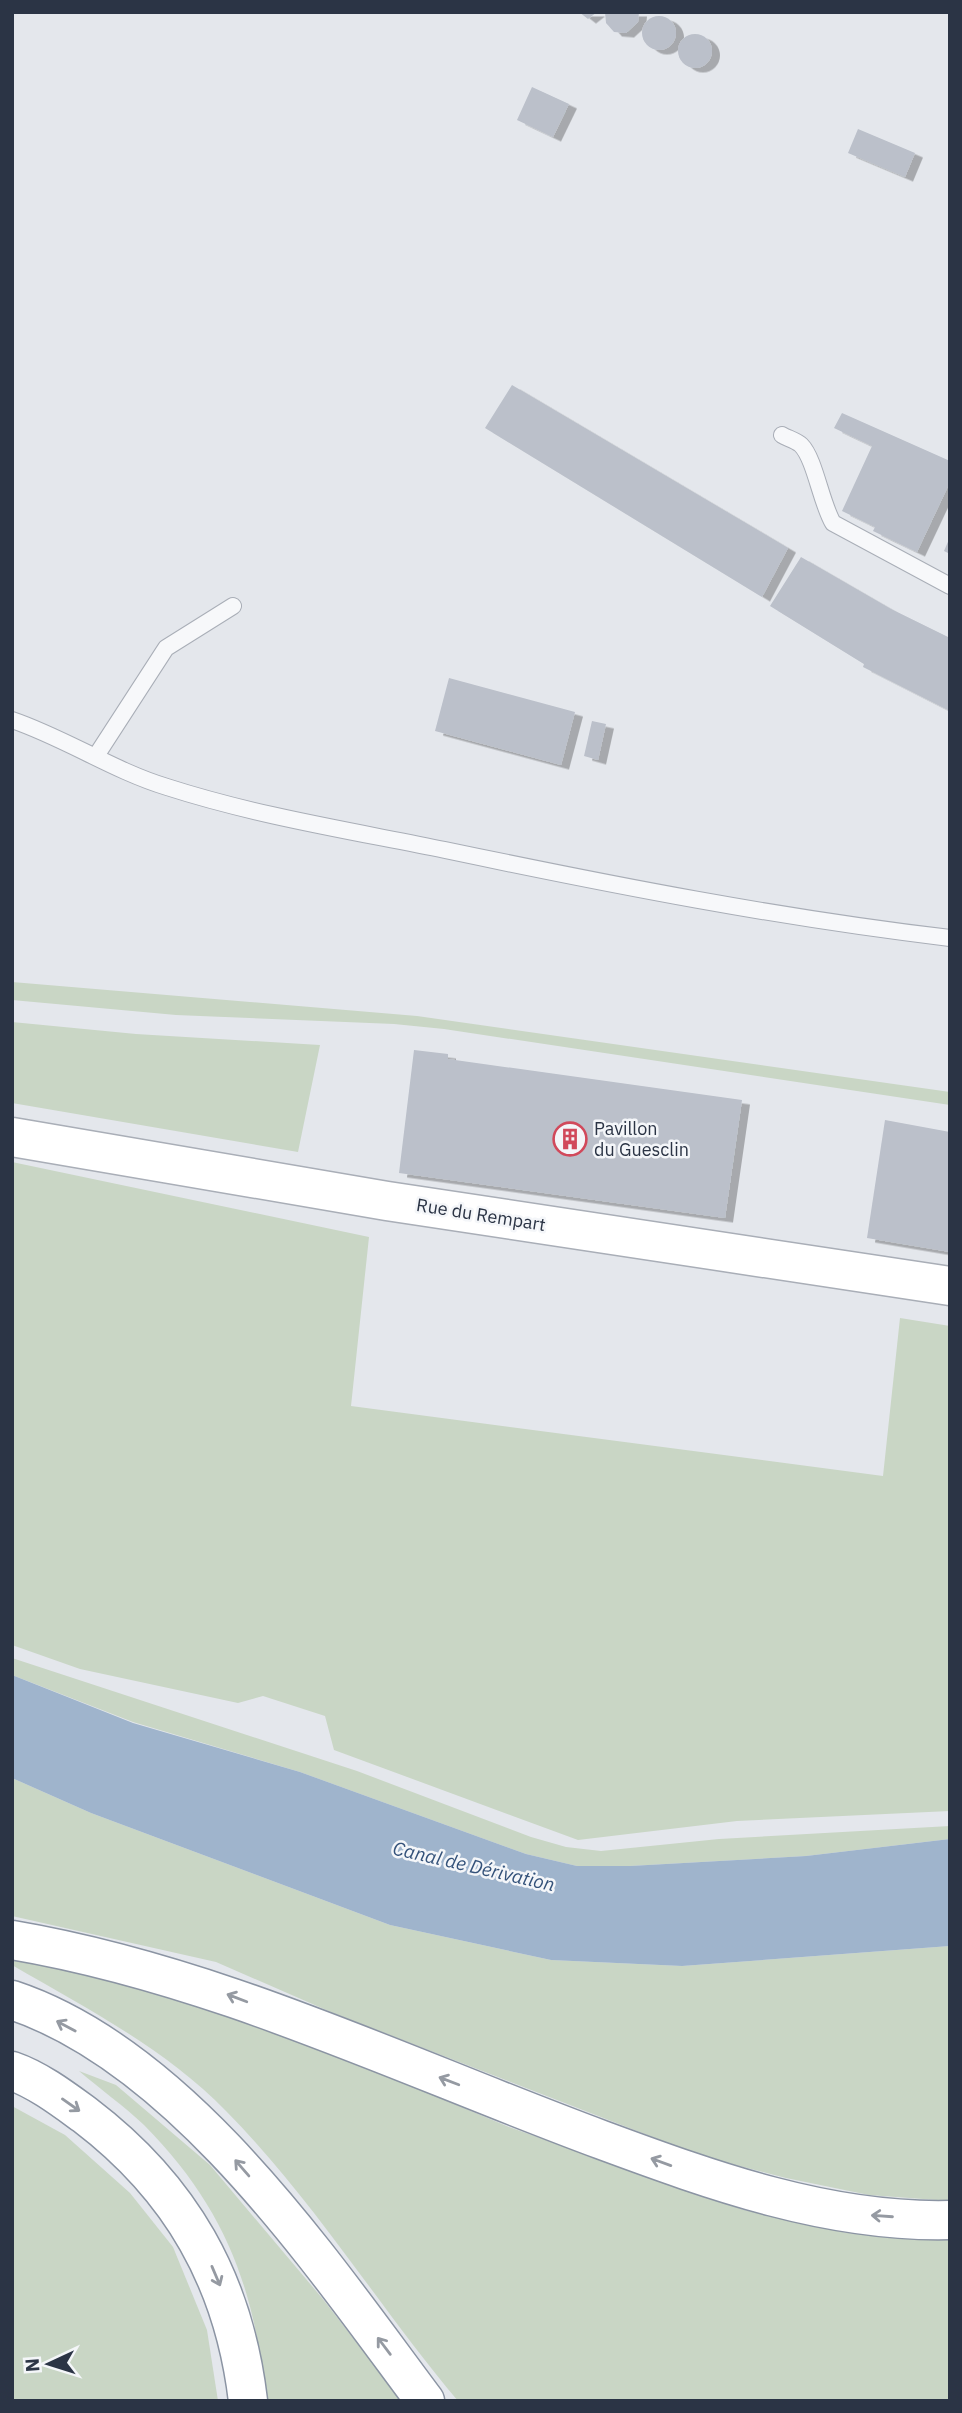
<svg xmlns="http://www.w3.org/2000/svg" width="962" height="2413" font-family="'IBM Plex Sans',sans-serif">
<style>
.green{fill:#c9d6c5}
.water{fill:#9fb4cc}
.building{fill:#bbc0ca;filter:url(#shadow)}
.lines{fill:none;stroke-linecap:round;stroke-linejoin:round}
.lane-casing{stroke:#a9aeb7;stroke-width:18}
.secondary-casing{stroke:#a9aeb7;stroke-width:41}
.highway-casing{stroke:#8b94a3;stroke-width:41}
.lane{stroke:#f7f8fa;stroke-width:16}
.secondary{stroke:#fff;stroke-width:38}
.highway{stroke:#fff;stroke-width:38}
.oneway{stroke:#959aa2}
.labels{text-anchor:middle;stroke-width:5;stroke-linejoin:round;paint-order:stroke}
.poi-label{font-size:18px;fill:#2b3445;stroke:#f4f6f9;text-anchor:start}
.street-label{font-size:18px;fill:#2b3445;stroke:#f4f6f9}
.water-label{font-size:19px;font-style:italic;fill:#34527a;stroke:#f4f6f9}
</style>
<defs>
<filter id="shadow"><feDropShadow dx="8" dy="4.5" stdDeviation="0" flood-color="#0004"/></filter>
</defs>
<rect width="100%" height="100%" fill="#e4e7ec"/>
<!-- green -->
<g class="green">
<path d="M12,982L417,1016L950,1092V1105L444,1029L394,1024L176,1015L12,1000Z"/>
<path d="M12,1022L136,1034L320,1045L298,1152L12,1103Z"/>
<path d="M12,1162L369,1237L351,1406L883,1476L900,1318L950,1326V1811L737,1821L578,1840L334,1750L325,1716L263,1696L238,1703L80,1669L12,1645Z"/>
<path d="M12,1658L357,1771L531,1837L566,1847L601,1851L719,1839L950,1826V1839L806,1856L630,1866H577L526,1854L300,1772L133,1722L12,1675Z"/>
<path d="M12,1778L91,1813L390,1925L551,1960L682,1966L950,1946V2201L869,2195L786,2178L704,2157L333,2013L216,1962L12,1916Z"/>
<path d="M15,1959L109,1974L252,2019L509,2127L744,2210L847,2233L950,2240V2401H458C378,2306 314,2200 226,2111C166,2049 86,2008 12,1965Z"/>
<path d="M79,2071L116,2085L210,2165L322,2298L402,2401H266C255,2288 225,2207 144,2125C124,2106 100,2089 79,2071Z"/>
<path d="M12,2106L65,2135L130,2193L173,2247L207,2330L218,2401H12Z"/>
</g>
<!-- water -->
<path class="water" d="M12,1675L133,1723L300,1772L526,1854L577,1866H630L806,1856L950,1839V1946L682,1966L551,1960L390,1925L91,1813L12,1778Z"/>
<!-- building -->
<g class="building">
<path d="M579,12H597L588,19Z"/>
<path d="M605,12H639L638,22L626,33L614,32L606,23Z"/>
<circle cx="659" cy="33" r="17"/>
<circle cx="695" cy="51" r="17"/>
<path d="M532,87L569,104L553,137L517,120Z"/>
<path d="M858,129L915,153L905,177L848,153Z"/>
<path d="M512,385L788,548L762,597L485,428Z"/>
<path d="M842,413L950,461V482L917,552L873,531L875,527L842,511L872,446L834,428Z"/>
<path d="M950,537V554L944,551Z"/>
<path d="M801,557L891,609L950,638V711L863,667L864,664L770,606Z"/>
<path d="M449,678L575,712L561,765L435,731Z"/>
<path d="M592,721L606,724L598,760L584,756Z"/>
<path d="M414,1050L448,1054V1059L742,1100L725,1218L399,1173Z"/>
<path d="M885,1120L950,1132V1252L867,1238Z"/>
</g>
<g class="lines">
<defs>
<g id="lane">
<path d="M782,435C787,438 797,441 801,445C815,459 821,503 833,523L950,586"/>
<path d="M12,720C65,738 114,771 167,787C257,816 352,831 445,850C612,885 780,918 950,938"/>
<path d="M96,756L166,648L233,606"/>
</g>
<path id="secondary" d="M12,1137L387,1201L950,1286"/>
<g id="highway">
<path d="M12,1940C218,1975 407,2068 602,2140C713,2181 829,2223 950,2220"/>
<path d="M12,2000C183,2057 321,2262 425,2401"/>
<path d="M12,2071C38,2080 63,2099 85,2115C181,2188 234,2281 248,2401"/>
</g>
</defs>
<!-- lane casing -->
<use href="#lane" class="lane-casing"/>
<!-- secondary casing -->
<use href="#secondary" class="secondary-casing"/>
<!-- highway casing -->
<use href="#highway" class="highway-casing"/>
<!-- lane -->
<use href="#lane" class="lane"/>
<!-- secondary -->
<use href="#secondary" class="secondary"/>
<!-- highway -->
<use href="#highway" class="highway"/>
</g>
<!-- one-way arrows -->
<defs><path id="oneway-shaft" d="M-6 0H5M1.5-3L5.5 0L1.5 3" fill="none" stroke-width="1.6" stroke-linecap="round" stroke-linejoin="round" transform="scale(1.75)"/></defs>
<g class="oneway">
<use href="#oneway-shaft" transform="translate(237 1998) rotate(-159)"/>
<use href="#oneway-shaft" transform="translate(66 2026) rotate(-152)"/>
<use href="#oneway-shaft" transform="translate(449 2081) rotate(-159)"/>
<use href="#oneway-shaft" transform="translate(71 2105) rotate(35)"/>
<use href="#oneway-shaft" transform="translate(661 2162) rotate(-160)"/>
<use href="#oneway-shaft" transform="translate(242 2168) rotate(-131)"/>
<use href="#oneway-shaft" transform="translate(882 2216) rotate(-176)"/>
<use href="#oneway-shaft" transform="translate(216 2276) rotate(67)"/>
<use href="#oneway-shaft" transform="translate(384 2346) rotate(-127)"/>
</g>
<!-- icons -->
<defs>
<symbol id="building-ring" viewBox="-11 -11 22 22"><circle r="9.5" fill="#f4f6f9" stroke="#d1495b" stroke-width="1.5"/><path d="M-4-6H4V6H1V3H-1V6H-4ZM-2.5-4.3h1.7v1.8h-1.7ZM.8-4.3h1.7v1.8H.8ZM-2.5-1h1.7V.8h-1.7ZM.8-1h1.7V.8H.8Z" fill="#d1495b"/></symbol>
</defs>
<g fill-rule="evenodd">
<use href="#building-ring" x="551" y="1120" width="38" height="38"/>
</g>
<g class="labels">
<!-- poi labels -->
<g class="poi-label">
<text x="594" y="1135">Pavillon<tspan x="594" dy="21">du Guesclin</tspan></text>
</g>
<!-- street labels -->
<g class="street-label">
<text transform="translate(481 1215) rotate(9)" y="6">Rue du Rempart</text>
</g>
<!-- water labels -->
<g class="water-label">
<text transform="translate(474 1866) rotate(13)" y="7">Canal de Dérivation</text>
</g>
</g>
<!-- border -->
<rect width="962" height="2413" fill="none" stroke="#2b3445" stroke-width="28"/>
<!-- north arrow -->
<g transform="translate(49 2364) rotate(266)" stroke="#f4f6f9" stroke-width="5" paint-order="stroke">
<path d="M0-5L12 26L0 18L-12 26Z" fill="#2b3445"/>
<text y="-10" font-size="19" font-weight="bold" text-anchor="middle" fill="#2b3445">N</text>
</g>
</svg>
